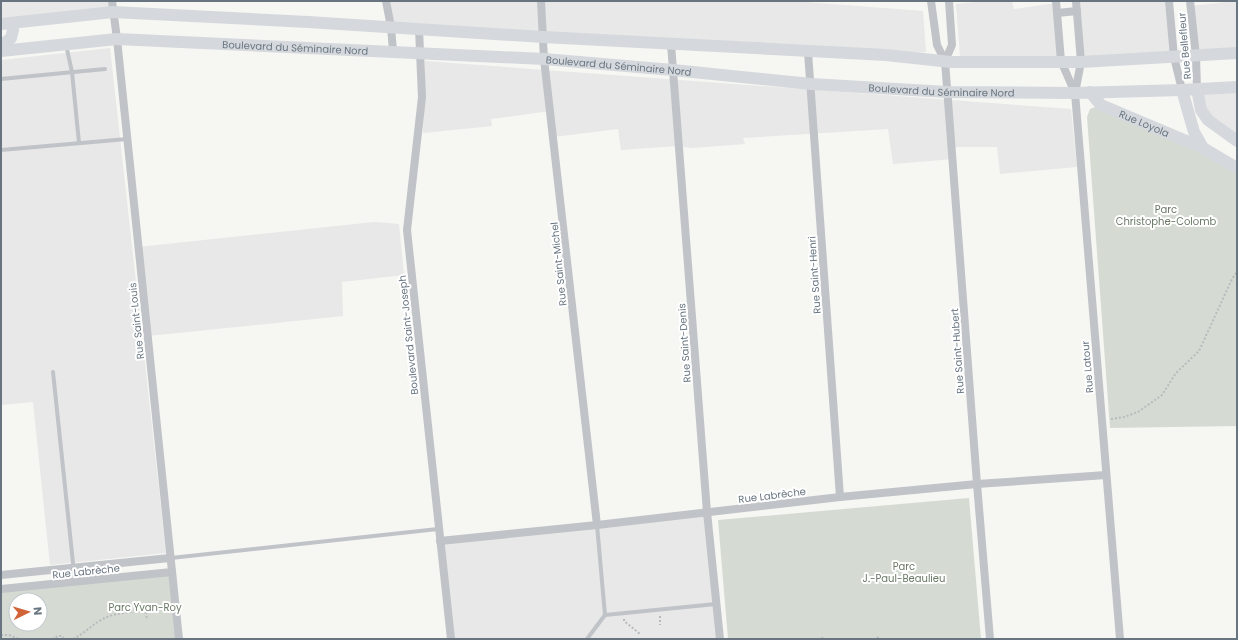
<svg xmlns="http://www.w3.org/2000/svg" width="1238" height="640" font-family="Poppins,sans-serif">
<style>
.built{fill:#e7e8e7}
.green{fill:#d5dbd3;fill-rule:evenodd}
.lines{fill:none;stroke-linecap:round;stroke-linejoin:round}
.path{stroke:#b8bbbd;stroke-width:2;stroke-dasharray:2 2;stroke-linecap:butt}
.lane{stroke:#c0c3c7;stroke-width:4}
.street{stroke:#c0c3c7;stroke-width:8}
.secondary{stroke:#d5d8dc;stroke-width:12}
.labels{text-anchor:middle;stroke-width:4;stroke-linejoin:round;paint-order:stroke}
.street-label{font-size:10px;fill:#687581;stroke:#fff}
.park-label{font-size:10px;fill:#697966;stroke:#fff}
</style>
<rect width="100%" height="100%" fill="#f6f6f3"/>
<!-- built -->
<g class="built">
<path d="M1,1H112L113,12L1,24Z"/>
<path d="M388,1H791L923,11L926,52L886,55L391,27Z"/>
<path d="M985,1H1012L1014,9L1056,3L1061,61L960,57L956,4Z"/>
<path d="M1076,1H1169L1174,57L1081,62Z"/>
<path d="M1237,1V53L1196,56L1190,6Z"/>
<path d="M110,48L166,553L50,565L33,402L1,405V60Z"/>
<path d="M425,61L1071,109L1077,167L1000,174L997,147H952L953,159L893,164L888,129L743,138L745,144L692,148L677,146L621,150L618,129L553,137L550,111L491,119L492,126L423,133Z"/>
<path d="M1237,86V141L1208,120L1197,89Z"/>
<path d="M374,222L399,224L404,275L342,282L343,316L148,336L138,247Z"/>
<path d="M707,512L720,639H451L440,541Z"/>
</g>
<!-- green -->
<g class="green">
<path d="M1101,105L1197,150L1237,173V426L1110,428L1087,117L1090,109Z"/>
<path d="M969,498L981,639H728L718,520Z"/>
<path d="M173,572L180,639H1V589ZM16,600H40V624H16Z"/>
</g>
<g class="lines">
<!-- path -->
<g class="path">
<path d="M1111,419L1124,417L1138,412L1162,395L1176,373L1199,351L1232,279L1237,272"/>
<path d="M146,612L147,620"/>
<path d="M660,616V625"/>
<path d="M624,619V621L640,634"/>
<path d="M1,635H9L19,639"/>
<path d="M877,637L879,639"/>
<path d="M52,639L58,636H62L64,639"/>
<path d="M73,639C86,633 96,620 110,616C124,611 152,611 169,609"/>
<path d="M822,639L823,636"/>
</g>
<!-- lane -->
<g class="lane">
<path d="M66,45L72,72L79,143"/>
<path d="M1,79L105,69"/>
<path d="M1,150L127,139"/>
<path d="M53,372L75,582"/>
<path d="M597,525L605,615"/>
<path d="M171,558L438,529"/>
<path d="M587,639L605,615L716,604"/>
</g>
<!-- street -->
<g class="street">
<path d="M112,1L117,39L179,639"/>
<path d="M386,1L391,27L393,51"/>
<path d="M541,1L544,59L597,525"/>
<path d="M931,1L937,45L945,61L977,484L990,639"/>
<path d="M1056,1L1061,61L1075,93"/>
<path d="M1076,1L1081,62L1075,93L1120,639"/>
<path d="M1169,1L1174,57L1182,90"/>
<path d="M1190,1L1196,56L1197,89"/>
<path d="M1057,13L1077,11"/>
<path d="M419,29L422,97L407,230L451,639"/>
<path d="M671,44L707,512L720,639"/>
<path d="M808,52L840,497"/>
<path d="M945,61L952,45L949,1"/>
<path d="M440,541L597,525L840,497L977,484L1106,475"/>
<path d="M1,575L170,558"/>
<path d="M1,589L172,572"/>
</g>
<!-- secondary -->
<g class="secondary">
<path d="M1,24L113,12L308,22L543,37L886,55L951,62H1081L1237,53"/>
<path d="M1,46L11,38L13,30L12,23"/>
<path id="s1" d="M1,51L117,39L544,59L673,70L811,84L947,92L1075,93L1182,90L1237,87"/>
<path d="M1197,89L1201,110L1208,120L1237,141"/>
<path d="M1182,90L1194,132L1203,148L1237,168"/>
<path id="s2" d="M1090,92L1101,105L1203,148"/>
</g>
</g>
<g class="labels">
<!-- street labels -->
<g class="street-label">
<text transform="translate(1184 46) rotate(-95)" y="4">Rue Bellefleur</text>
<text dy="4" stroke="none"><textPath href="#s1" startOffset="295">Boulevard du Séminaire Nord</textPath></text>
<text dy="4" stroke="none"><textPath href="#s1" startOffset="619">Boulevard du Séminaire Nord</textPath></text>
<text dy="4" stroke="none"><textPath href="#s1" startOffset="943">Boulevard du Séminaire Nord</textPath></text>
<text dy="4" stroke="none"><textPath href="#s2" startOffset="64">Rue Loyola</textPath></text>
<text transform="translate(558 264) rotate(-96)" y="4">Rue Saint-Michel</text>
<text transform="translate(814 275) rotate(-94)" y="4">Rue Saint-Henri</text>
<text transform="translate(136 321) rotate(-96)" y="4">Rue Saint-Louis</text>
<text transform="translate(408 335) rotate(-96)" y="4">Boulevard Saint-Joseph</text>
<text transform="translate(684 343) rotate(-94)" y="4">Rue Saint-Denis</text>
<text transform="translate(957 351) rotate(-94)" y="4">Rue Saint-Hubert</text>
<text transform="translate(1087 367) rotate(-95)" y="4">Rue Latour</text>
<text transform="translate(772 495) rotate(-7)" y="4">Rue Labrèche</text>
<text transform="translate(86 571) rotate(-6)" y="4">Rue Labrèche</text>
</g>
<!-- park labels -->
<g class="park-label">
<text x="1166" y="213">Parc<tspan x="1166" dy="12">Christophe-Colomb</tspan></text>
<text x="904" y="570">Parc<tspan x="904" dy="12">J.-Paul-Beaulieu</tspan></text>
<text x="145" y="611">Parc Yvan-Roy</text>
</g>
</g>
<!-- border -->
<rect width="1238" height="640" fill="none" stroke="#687581" stroke-width="4"/>
<!-- north arrow -->
<g transform="translate(28 612) rotate(85)"><circle r="19" fill="#ffffff" stroke="#c3c8cd"/>
<path d="M0-3L7 15L0 10L-7 15Z" fill="#d16339"/>
<text y="-6" font-size="11" font-weight="bold" text-anchor="middle" fill="#687581">N</text>
</g>
</svg>
